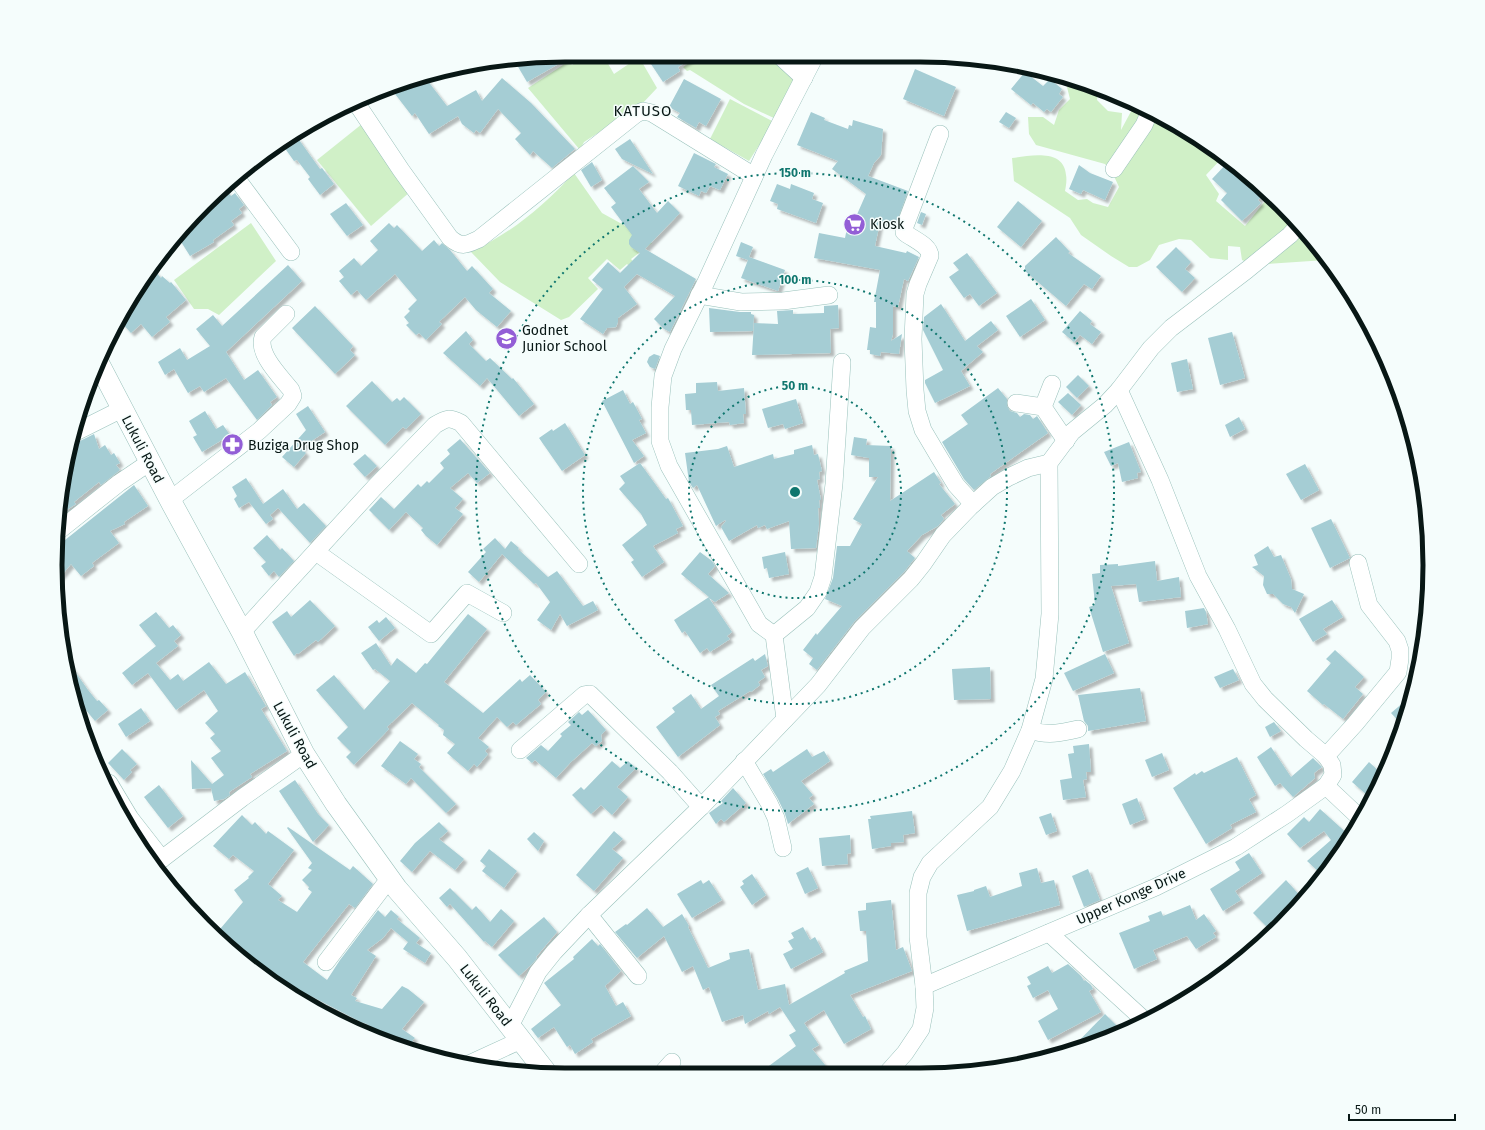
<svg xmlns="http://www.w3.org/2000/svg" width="1485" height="1130" font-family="'Fira Sans',sans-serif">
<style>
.green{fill:#d0f0c7}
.building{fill:#a5cdd4;filter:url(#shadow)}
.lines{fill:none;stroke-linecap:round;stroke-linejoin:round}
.minor-casing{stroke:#99c1bb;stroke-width:18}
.tertiary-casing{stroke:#99c1bb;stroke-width:22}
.path{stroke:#a7b1b0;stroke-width:2.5;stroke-dasharray:2 2;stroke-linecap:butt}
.minor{stroke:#fff;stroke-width:17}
.tertiary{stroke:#fff;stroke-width:21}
.ring{fill:none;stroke:#0f766e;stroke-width:2;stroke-dasharray:2 4}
.labels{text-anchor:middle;stroke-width:3;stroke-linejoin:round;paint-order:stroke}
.poi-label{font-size:14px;fill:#081715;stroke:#f5fdfc;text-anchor:start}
.street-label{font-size:14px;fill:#081715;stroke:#f5fdfc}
.neighbourhood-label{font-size:15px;letter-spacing:1px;fill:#081715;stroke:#f5fdfc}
.rim{fill:none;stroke:#081715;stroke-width:5}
.centre{fill:#0f766e;stroke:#f5fdfc;stroke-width:2}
.ring-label{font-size:12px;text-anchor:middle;font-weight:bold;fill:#0f766e;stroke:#f5fdfc;stroke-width:3;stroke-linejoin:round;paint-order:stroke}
</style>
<defs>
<filter id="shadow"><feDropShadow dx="3.5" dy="3.5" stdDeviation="1" flood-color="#0004"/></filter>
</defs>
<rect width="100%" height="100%" fill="#f5fdfc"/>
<!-- green -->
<g class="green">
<path d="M587,55H603L614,74L639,57L657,88L641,105L584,142L580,150L528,88L569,61L572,65Z"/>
<path d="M697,55L774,56L798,78L776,119L744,104L690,70L687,71L683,67L698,57Z"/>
<path d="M1077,82L1098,90L1097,100L1108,111L1122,113L1121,130L1135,104L1146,108L1224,156L1206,175L1219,194L1216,201L1245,226L1270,195L1281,205L1326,260L1253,265L1242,260L1240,247L1228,246V260L1210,258L1191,240L1179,239L1159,245L1150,260L1137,267H1129L1111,256L1081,235L1070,218L1014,181L1012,158C1029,156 1064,148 1066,175C1067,180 1066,186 1065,191L1078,200L1087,199L1093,203L1108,207L1119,187L1113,174L1105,164L1036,145L1029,134L1028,117H1043L1054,125L1059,110L1070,99L1067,87Z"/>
<path d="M730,99L774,122L749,161L710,139Z"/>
<path d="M362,124L411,191L371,226L317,160Z"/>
<path d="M574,173L602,213L631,229L652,243L631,259L637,266L633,270L627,264L620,270L607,259L588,278L598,289L569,317L561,320L500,282L471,252C514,231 541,208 574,173Z"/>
<path d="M251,223L276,261L219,315L208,309H194L174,280Z"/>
</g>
<!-- building -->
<g class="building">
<path d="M565,55H574L527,82L517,65L525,60Z"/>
<path d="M645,55H698L678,67L680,71L663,82Z"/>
<path d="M915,69L956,87L944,116L903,99Z"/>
<path d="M1025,72L1043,86L1050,79L1062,89L1059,94L1063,97L1051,112L1047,109L1044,112L1033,103L1031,105L1011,89Z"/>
<path d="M424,76L447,106L476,90L482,101L502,78L531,103L575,149L552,168L533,151L530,155L515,139L521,133L498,109L480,133L476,130L474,133L462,124L458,116L429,134L415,113L412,116L392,90Z"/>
<path d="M684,79L721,99L706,126L699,122L696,128L677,117L680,113L669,107Z"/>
<path d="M811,112L825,118L824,120L848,129L849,125L852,126L853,120L883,129L881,155L874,163L868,176L908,191L895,227L880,222L875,246L906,253L907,251L919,257L908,281L904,279L898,307L893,306V334L891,341L902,334L899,354L881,352L880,356L870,354V350H867L870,327L876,328V302H874L880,270L814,258L819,233L845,238L849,218L855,219L866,194L832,169L838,161L797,145Z"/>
<path d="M1006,112L1016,118L1009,128L999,122Z"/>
<path d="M297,137L320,169L322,168L334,184L320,195L308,179L310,177L297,160L294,161L284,147Z"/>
<path d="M630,139L653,174L622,159L615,149Z"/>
<path d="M694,153L716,164L714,167L728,174L720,190L710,186L706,193L701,191L699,196L678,186Z"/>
<path d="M1230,160L1266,192L1258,200L1261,203L1242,221L1221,200L1227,193L1212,179Z"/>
<path d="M592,162L602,180L591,187L581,170Z"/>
<path d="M1079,165L1090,173L1113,182L1105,200L1083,190L1081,194L1069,189Z"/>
<path d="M633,166L649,182L639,189L657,213L668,201L680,213L645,249L696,279L670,332L664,329L654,319L675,296L637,274L624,287L637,304L618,318V322L616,327L607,328L603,334L580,319L603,289L592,280L608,262L620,273L640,253L631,247L629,244V240L632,235L611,207L616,203L604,188Z"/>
<path d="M777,184L790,189L791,184L814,193L812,199L823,203L816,223L777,209L778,204L770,201Z"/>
<path d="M225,189L231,196L235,193L244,205L239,209L242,213L231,221L234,225L213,240L214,242L190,256L178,237L184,229L204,217L199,210L204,205Z"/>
<path d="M1018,201L1042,221L1021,247L997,227Z"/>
<path d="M346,203L363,225L347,236L330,214Z"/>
<path d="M921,212L926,214L922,225L917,223Z"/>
<path d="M389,223L394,228L397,225L422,251L434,240L439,246L442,243L450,250L467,271L472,266L493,289L489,293L511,311L497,327L476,310L465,297L439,322L442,324L426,340L419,333L416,335L406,325L409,323L404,317L410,311L408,309L417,300L395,274L366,300L357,290L351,295L339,281L344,277L339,271L354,258L361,266L378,250L370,241Z"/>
<path d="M1056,237L1070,252L1068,253L1101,276L1092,289L1084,284L1066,306L1025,271V266Z"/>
<path d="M741,242L753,247L749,257L785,270L778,291L741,278L748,260L736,256Z"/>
<path d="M1176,247L1191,262L1185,269L1195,278L1182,292L1156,267Z"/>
<path d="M967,253L997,293L979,306L970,294L964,298L949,277L959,270L953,263Z"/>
<path d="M288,265L302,281L226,352L244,380L258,370L277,397L270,402L272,405L257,420L226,378L204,392L200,386L188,393L174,369L165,375L158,362L180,348L187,360L210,346L196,329L213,315L222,326Z"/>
<path d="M152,268L161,278L162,276L170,283L171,282L186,300L166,317L170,322L152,337L141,324L131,333L119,320L141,298L135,291L141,281Z"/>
<path d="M1031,299L1045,320L1020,337L1006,316Z"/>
<path d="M941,304L965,341L991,321L998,330L977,346L983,352L961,371L970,386L935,403L925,383V380L943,370L923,330L924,317Z"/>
<path d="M838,305L839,328L830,329L831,353L752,355L754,323L778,324L777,311L793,310V314L824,313V306Z"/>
<path d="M315,306L353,346L350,350L355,355L335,374L292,328Z"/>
<path d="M709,308L740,312H751V314L754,315L753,331L710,332Z"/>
<path d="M1080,311L1092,321L1090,324L1101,332L1092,344L1080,335L1074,342L1062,332Z"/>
<path d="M466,331L473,340L469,344L486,361L490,358L512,379L513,378L534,404L519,416L487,378L480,386L443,353Z"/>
<path d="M1232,332L1245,378L1220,385L1208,338Z"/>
<path d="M654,354L660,356L655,369L650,367L647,362L649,357Z"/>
<path d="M1187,359L1193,389L1177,392L1171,363Z"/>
<path d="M1078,375L1089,386L1077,398L1066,387Z"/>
<path d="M372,381L392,402L397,398L400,401L404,397L421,414L406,429L403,427L385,445L346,406Z"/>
<path d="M717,382L718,391L744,388L746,414H743L744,423L730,425L729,422L692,425L691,410H686L685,394L696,393V383Z"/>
<path d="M998,388L1007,399V406L1010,411L1017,413L1020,417L1024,414L1030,415L1033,419L1037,416L1048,433L990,474L991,476L974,490L964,479L942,442L968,424L961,415Z"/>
<path d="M623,390L630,404L633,402L642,419L639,420L646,433L632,440L644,456L634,463L602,401Z"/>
<path d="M1068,393L1081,405L1072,415L1058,402Z"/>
<path d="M796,399L803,423L785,429L783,424L768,428L762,409Z"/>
<path d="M308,406L325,432L301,448L306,453L294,467L282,457L306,430L296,414Z"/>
<path d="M205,411L216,429L223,425L230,435L202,452L193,437L197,435L189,421Z"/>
<path d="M1239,417L1245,429L1230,437L1225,425Z"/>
<path d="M565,423L585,455L562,471L539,438L552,429L553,431Z"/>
<path d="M94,434L99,449L105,445L111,455L114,453L120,463L116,465L120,470L101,485L99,482L74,502L76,504L62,513L65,465L73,441H80Z"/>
<path d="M854,437L867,439L866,445L891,446L890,501L934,472L941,483L939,484L955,504L941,515L944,519L938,526L922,535L907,551L915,558L904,572L854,622L817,670L809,664L813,658L803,650L816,633L817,635L842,606L825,599L833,578L837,546H850L862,524L853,519L878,477H869V458L851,455Z"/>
<path d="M460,439L490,473L477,483L468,473L450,488L463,499L455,508L463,514L437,545L426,536L421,530L423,528L406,512L389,530L369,510L381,497L394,509L418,484L421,487L427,481L429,483L444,468L440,463L450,454L447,450Z"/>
<path d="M1129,442L1141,472L1137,473L1138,478L1122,482L1118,463L1111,466L1104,452Z"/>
<path d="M812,445L814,455L818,454L822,471L819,472L820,479L817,480L821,500H819L820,508H818L819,524L816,548L791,549L789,521L767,529L765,525L758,528L757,525L729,541L721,527L726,521L725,520L716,526L697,485L693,488L689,482L685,453L718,449L727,446L734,467L773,454L774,459L794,454V450Z"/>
<path d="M365,454L377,466L365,477L353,464Z"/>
<path d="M640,463L666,499L668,498L683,526L676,529L678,533L653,546L664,562L642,577L631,562L634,560L622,545L647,525L641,514L619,489L625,483L620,476Z"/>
<path d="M1305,464L1319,490L1301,500L1286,474Z"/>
<path d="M246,478L263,504L283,489L297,509L304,503L326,526L310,543L279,509L278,508L270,515L273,519L266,524L249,502L239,508L234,499L237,496L232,487Z"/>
<path d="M134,485L148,506L124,522L125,524L110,531L119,543L92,563L94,566L81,576L71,564L57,581L60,544Z"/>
<path d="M1331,519L1350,558L1330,568L1311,528Z"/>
<path d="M267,535L280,550L282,548L294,561L279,577L274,571L269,576L261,566L266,562L253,548Z"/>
<path d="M495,538L505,549L511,541L519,548L518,549L548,577L557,571L583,606L593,601L598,610L567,626L560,614L551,630L537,620L550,602L536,583L534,584L502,554L479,582L468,572L486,552L483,549Z"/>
<path d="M1268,546L1274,557L1281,555L1291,579L1292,589L1304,594L1295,613L1291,607L1283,604L1273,594H1267L1263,585L1264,576L1252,567L1258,565L1254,555Z"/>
<path d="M700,552L712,561L715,566L708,574L729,593L715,602L709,598L732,632L727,636L730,639L710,652L707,648L700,653L685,631L682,633L674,620L709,597L681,574Z"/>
<path d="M785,552L789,574L769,578L767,568L764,569L762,557Z"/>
<path d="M1155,561L1157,581L1179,577L1181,597L1139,602L1136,584L1111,586L1129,643L1103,652L1089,607L1095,605L1092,574L1100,573V565L1118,564V566Z"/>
<path d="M310,600L335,626L318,642L316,640L298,654L297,653L294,656L272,622L287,611L291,617Z"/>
<path d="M1332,600L1343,617L1323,629L1327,634L1313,642L1299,619Z"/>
<path d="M1204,608L1206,612L1208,624L1187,628L1185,611Z"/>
<path d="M156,612L169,628L173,625L181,635L174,641L178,646L156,663L170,680L178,674L183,681L209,662L226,684L245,672L266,706L261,709L287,751L250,774L252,777L229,792L230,795L224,799L214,801L211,788L192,789L191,760L212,784L224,775L211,758L221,751L210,738L215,734L205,723L218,711L204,690L176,710L148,673L132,685L122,673L156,646L139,625Z"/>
<path d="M468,614L487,629L444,682L483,713L520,679L522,682L530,675L546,692L538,700L541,704L516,725L513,722L507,727L497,717L478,738L489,747L485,751L488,754L477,767L474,764L468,771L447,753L455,744L443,735L444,730L438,726L439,725L412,703L387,727L389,729L354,765L346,757L351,752L337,738L348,727L316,690L334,675L364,710L390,681L375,669L373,670L361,653L376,643L391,666L397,658L416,673L425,663L427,664Z"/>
<path d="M386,617L395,628L379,641L368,627L377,620L379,623Z"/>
<path d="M1335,650L1364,677L1355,687L1363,694L1343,719L1324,704L1323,705L1307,691L1331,663L1326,659Z"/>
<path d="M765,654L768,666L761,670L765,677L758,682L760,685L751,692L750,691L718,711L720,714L715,717L720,725L678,757L656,727L675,712L672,708L691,694L701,709L719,696L711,685L753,658L755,661Z"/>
<path d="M1105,654L1114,673L1073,691L1064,673Z"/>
<path d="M69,663L88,690L97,701L99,700L108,710L95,721L76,698Z"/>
<path d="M990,667L991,699L954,700L952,669Z"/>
<path d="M1233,669L1239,680L1220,688L1214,677Z"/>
<path d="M1140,688L1146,721L1088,731V726L1084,721L1078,695Z"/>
<path d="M1411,696L1402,725L1391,713Z"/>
<path d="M141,708L150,721L126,737L118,724Z"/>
<path d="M588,710L606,730L601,735L602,741L596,746L592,743L571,762L556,778L535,760L532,763L526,758L541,745L548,751L562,736L560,734L571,725L568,722L579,712L582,715Z"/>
<path d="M1274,722L1281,731L1270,737L1265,727Z"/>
<path d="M400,741L418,754L414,759L421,764L419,767L456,804L446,813L411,778L406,784L381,766Z"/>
<path d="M1089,744L1091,772H1086L1087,779L1083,780L1086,797L1063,800L1060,780L1072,778L1068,754L1074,753L1073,746Z"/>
<path d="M1271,747L1291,777L1313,758L1322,767L1314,773L1315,778L1293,797L1280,783L1275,786L1257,757Z"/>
<path d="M122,749L137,764L130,770L132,772L124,780L108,763Z"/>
<path d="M807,749L812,757L824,751L830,761L801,781L813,795L809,798L814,804L788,824L785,814L778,799L763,774L771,769L773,772Z"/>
<path d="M1162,753L1169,770L1152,777L1145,760Z"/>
<path d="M1237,757L1256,795L1249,799L1256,812L1230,825L1232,828L1206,844L1173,788L1195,773L1196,775L1202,771L1204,773Z"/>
<path d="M612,761L620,768L628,761L636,768L617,787L628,797L612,815L601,805L591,814L572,795L581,787L584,790Z"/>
<path d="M1369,762L1382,774L1376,780L1379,783L1377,786L1368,796L1352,782Z"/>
<path d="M295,780L318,814L329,825L313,842L279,791Z"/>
<path d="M159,785L183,816L168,828L144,797Z"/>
<path d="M733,788L746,803L724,822L721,819L716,824L709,813L723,803L721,801Z"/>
<path d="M1137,798L1145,819L1130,825L1122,804Z"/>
<path d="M1320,809L1350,836L1344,848L1322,875L1307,861L1331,840L1324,831L1300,848L1287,834L1304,817L1309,822Z"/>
<path d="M912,811L915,833L903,835L904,842L891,843V846L872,849L868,819H871L870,816Z"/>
<path d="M1051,813L1057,831L1046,835L1039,817Z"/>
<path d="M242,815L252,825L255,822L266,834L268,831L294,850L268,884L282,896L278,900L297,912L312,892L308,889L309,887L302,880L312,870L308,868L312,863L287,828L288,827L350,870L353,866L373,884L355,908L349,904L303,962L327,980L340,960L378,910L385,917L391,910L399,917L397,919L420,938L416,943L431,953L425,963L403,949L408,942L391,928L383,938L367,950L376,956L351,995L357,998L355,1001L382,1009L402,986L408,989L424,1002L402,1029L415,1038L412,1041L430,1055L401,1048L386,1040L367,1024L361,1022L311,996L307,1002L282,989L276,984L278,981L245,959L215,935L243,902L234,890L249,878L248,877L254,871L233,855L229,859L213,846Z"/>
<path d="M439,822L448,831L439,839L464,859L455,870L430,851L412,872L400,861L415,843Z"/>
<path d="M614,831L623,839L612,849L623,858L594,891L576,875Z"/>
<path d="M534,832L544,841L538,851L527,839Z"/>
<path d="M850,835L851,853L847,854L848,864L822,866L819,838Z"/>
<path d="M489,849L517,871L504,888L482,871L486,866L480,861Z"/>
<path d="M1249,853L1262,873L1235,891L1241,900L1223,911L1210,889L1240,870L1235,862Z"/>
<path d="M808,867L818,888L805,894L796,873Z"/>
<path d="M1037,868L1041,883L1054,880L1060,905L967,931L957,895L974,891V890L986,886L990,897L1022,886L1019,873Z"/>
<path d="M1088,869L1100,900L1084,907L1072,876Z"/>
<path d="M752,874L766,895L752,905L740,887L744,884L742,881Z"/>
<path d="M701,880L703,884L709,880L722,900L692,918L677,894Z"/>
<path d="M1286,880L1303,899L1281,925L1275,931L1270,925L1267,927L1253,913Z"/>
<path d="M450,888L472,910L476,906L490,922L501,909L514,921L492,947L485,941L484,942L450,904L447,907L439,898Z"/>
<path d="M891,900L896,950L903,947L912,971L850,995L863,1017L865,1016L871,1029L844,1044L824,1010L804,1023L819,1045L812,1049L830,1071H762L796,1046L789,1035L796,1031L780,1007L769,1014L768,1011L745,1024L743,1015L722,1022L709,987L703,990L693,966L682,972L664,936L637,958L615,932L626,924L627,925L647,908L663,927L682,914L689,926L688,927L708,968L730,959L729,953L749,949L758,990L785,984L789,1005L845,973L844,971L868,961L866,931H860L858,911L866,910V903Z"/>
<path d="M1190,905L1196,920L1204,914L1216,931L1213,933L1216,937L1196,949L1187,936L1153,950L1157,959L1134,969L1119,933L1150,921L1148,916L1161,911L1163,916Z"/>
<path d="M544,917L557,932L536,957L537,958L532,964L519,976L498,955Z"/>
<path d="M803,927L810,940L815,937L823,952L791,969L783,954L793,949L788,941L794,938L791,933Z"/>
<path d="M592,939L598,946L600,944L621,971L605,986L616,1006L623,1002L631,1016L591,1039L593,1042L575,1054L570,1045L567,1047L554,1027L538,1038L531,1029L561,1005L544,983L574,959L573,957Z"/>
<path d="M1068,964L1081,976L1084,981L1085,980L1091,985L1093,989L1089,991L1101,1012L1048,1040L1038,1021L1058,1009L1048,990L1033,998L1027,986L1031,984L1027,977L1048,966L1052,973Z"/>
<path d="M1105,1014L1121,1030L1084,1048L1068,1052Z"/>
</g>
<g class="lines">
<defs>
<g id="minor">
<path d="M780,56L804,78"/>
<path d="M357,104L401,170L450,238C462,248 466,245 479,239L636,114L643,111L652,113L754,176"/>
<path d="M940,134L905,226L904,232C912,239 930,245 930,256L918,284L915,294L913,339L915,390L917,411L923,430L939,457L956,485L973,504"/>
<path d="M1114,169L1144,125L1150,111"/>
<path d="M237,179L291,252"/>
<path d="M699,295L741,302L783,301L829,295"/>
<path d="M1052,384L1043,407L1066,441"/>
<path d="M1119,390L1160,480L1198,576L1227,629L1253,684L1265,699L1306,739L1326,756"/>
<path d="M1016,403L1043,407"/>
<path d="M76,432L122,409"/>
<path d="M170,500L259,431L288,404L293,396L291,390C281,377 257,354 263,337L286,314"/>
<path d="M61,529L119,483L150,462"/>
<path d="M316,552L431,634L467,593L503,613"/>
<path d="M242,632L374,488L435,425C447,418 449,417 461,423L579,564"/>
<path d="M774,635L807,608L818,592L823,577L834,484L842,362"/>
<path d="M785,719L774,635L759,624L669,466L660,441V407L663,376L673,349L705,284L764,155L815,56"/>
<path d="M1030,730C1047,736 1061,733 1078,729"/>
<path d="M520,750L584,695L590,694L670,772L701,807"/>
<path d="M744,761L769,803L776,818L783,848"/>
<path d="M109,783L130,818L162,859"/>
<path d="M1326,786L1360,818"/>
<path d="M154,865L242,798L304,754"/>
<path d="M589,915L638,976"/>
<path d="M1049,933L1143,1019"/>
<path d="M326,962L389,879"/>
<path d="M924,986L1156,887L1236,847L1287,814L1326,786L1333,775L1332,765L1326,756L1355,724L1398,672L1400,659V650L1397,641L1369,605L1358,563"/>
<path d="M510,1026L538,972L554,952L589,915L701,807L818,685L862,628L911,579L923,564L943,535L970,507L992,487L1009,477L1028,468L1049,463"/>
<path d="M469,1064L521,1040"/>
<path d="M664,1071L672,1062"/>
<path d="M889,1071L905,1053L921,1029L925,1008L924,986L918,937V893L922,877L930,863L990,807L1012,771L1030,730L1044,679L1050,614L1049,463L1072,432L1105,405L1119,390L1151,348L1171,328L1247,270L1290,235L1298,226"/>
</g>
<path id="tertiary" d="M99,364L170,500L242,632L304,754L336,804L397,889L457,958L545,1071"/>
</defs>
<!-- minor casing -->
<use href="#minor" class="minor-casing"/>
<!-- tertiary casing -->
<use href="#tertiary" class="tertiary-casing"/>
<!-- path -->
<path class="path" d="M1415,657L1422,650"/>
<!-- minor -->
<use href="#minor" class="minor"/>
<!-- tertiary -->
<use href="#tertiary" class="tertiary"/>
</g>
<!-- distance rings -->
<g class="ring">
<circle cx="795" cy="492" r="106"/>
<circle cx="795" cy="492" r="212"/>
<circle cx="795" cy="492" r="319"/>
</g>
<!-- icons -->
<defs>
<symbol id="supermarket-disc" viewBox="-11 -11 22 22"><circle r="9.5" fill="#935ed6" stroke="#f5fdfc"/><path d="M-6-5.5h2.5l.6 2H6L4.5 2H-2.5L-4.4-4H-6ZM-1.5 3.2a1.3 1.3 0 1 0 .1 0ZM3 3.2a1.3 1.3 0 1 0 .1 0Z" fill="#fff"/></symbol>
<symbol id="school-disc" viewBox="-11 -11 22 22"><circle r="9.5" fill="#935ed6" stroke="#f5fdfc"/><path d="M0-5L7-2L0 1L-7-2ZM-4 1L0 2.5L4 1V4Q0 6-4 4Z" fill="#fff"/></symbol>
<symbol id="pharmacy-disc" viewBox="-11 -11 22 22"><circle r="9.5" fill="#935ed6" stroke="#f5fdfc"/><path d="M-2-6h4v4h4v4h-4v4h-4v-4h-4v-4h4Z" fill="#fff"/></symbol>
</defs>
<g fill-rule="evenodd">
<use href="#supermarket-disc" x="842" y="212" width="25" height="25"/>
<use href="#school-disc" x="494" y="326" width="25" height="25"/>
<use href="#pharmacy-disc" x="220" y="432" width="25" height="25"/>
</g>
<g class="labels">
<!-- poi labels -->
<g class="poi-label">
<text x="870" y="229">Kiosk</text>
<text x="522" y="335">Godnet<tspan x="522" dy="16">Junior School</tspan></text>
<text x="248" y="450">Buziga Drug Shop</text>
</g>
<!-- street labels -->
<g class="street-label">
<text transform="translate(143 449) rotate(62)" y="5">Lukuli Road</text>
<text transform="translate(295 735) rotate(61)" y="5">Lukuli Road</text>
<text transform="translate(1131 896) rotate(-24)" y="5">Upper Konge Drive</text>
<text transform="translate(486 995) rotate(52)" y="5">Lukuli Road</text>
</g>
<!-- neighbourhood labels -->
<g class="neighbourhood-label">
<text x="643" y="116">KATUSO</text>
</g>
</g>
<!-- crop -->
<path d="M0 0H1485V1130H0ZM565 62H920A503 503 0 0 1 1423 565V565A503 503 0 0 1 920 1068H565A503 503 0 0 1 62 565V565A503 503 0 0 1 565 62Z" fill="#f5fdfc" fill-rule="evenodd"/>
<path class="rim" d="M565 62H920A503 503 0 0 1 1423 565V565A503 503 0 0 1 920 1068H565A503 503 0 0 1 62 565V565A503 503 0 0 1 565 62Z"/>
<circle cx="795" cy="492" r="6" class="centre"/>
<g class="ring-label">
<text x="795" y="177">150 m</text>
<text x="795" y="284">100 m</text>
<text x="795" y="390">50 m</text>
</g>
<!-- scale -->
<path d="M1349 1114v6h106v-6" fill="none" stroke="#081715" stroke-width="2"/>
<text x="1355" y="1114" font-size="12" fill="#081715" stroke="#f5fdfc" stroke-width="3" paint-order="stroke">50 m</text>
</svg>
